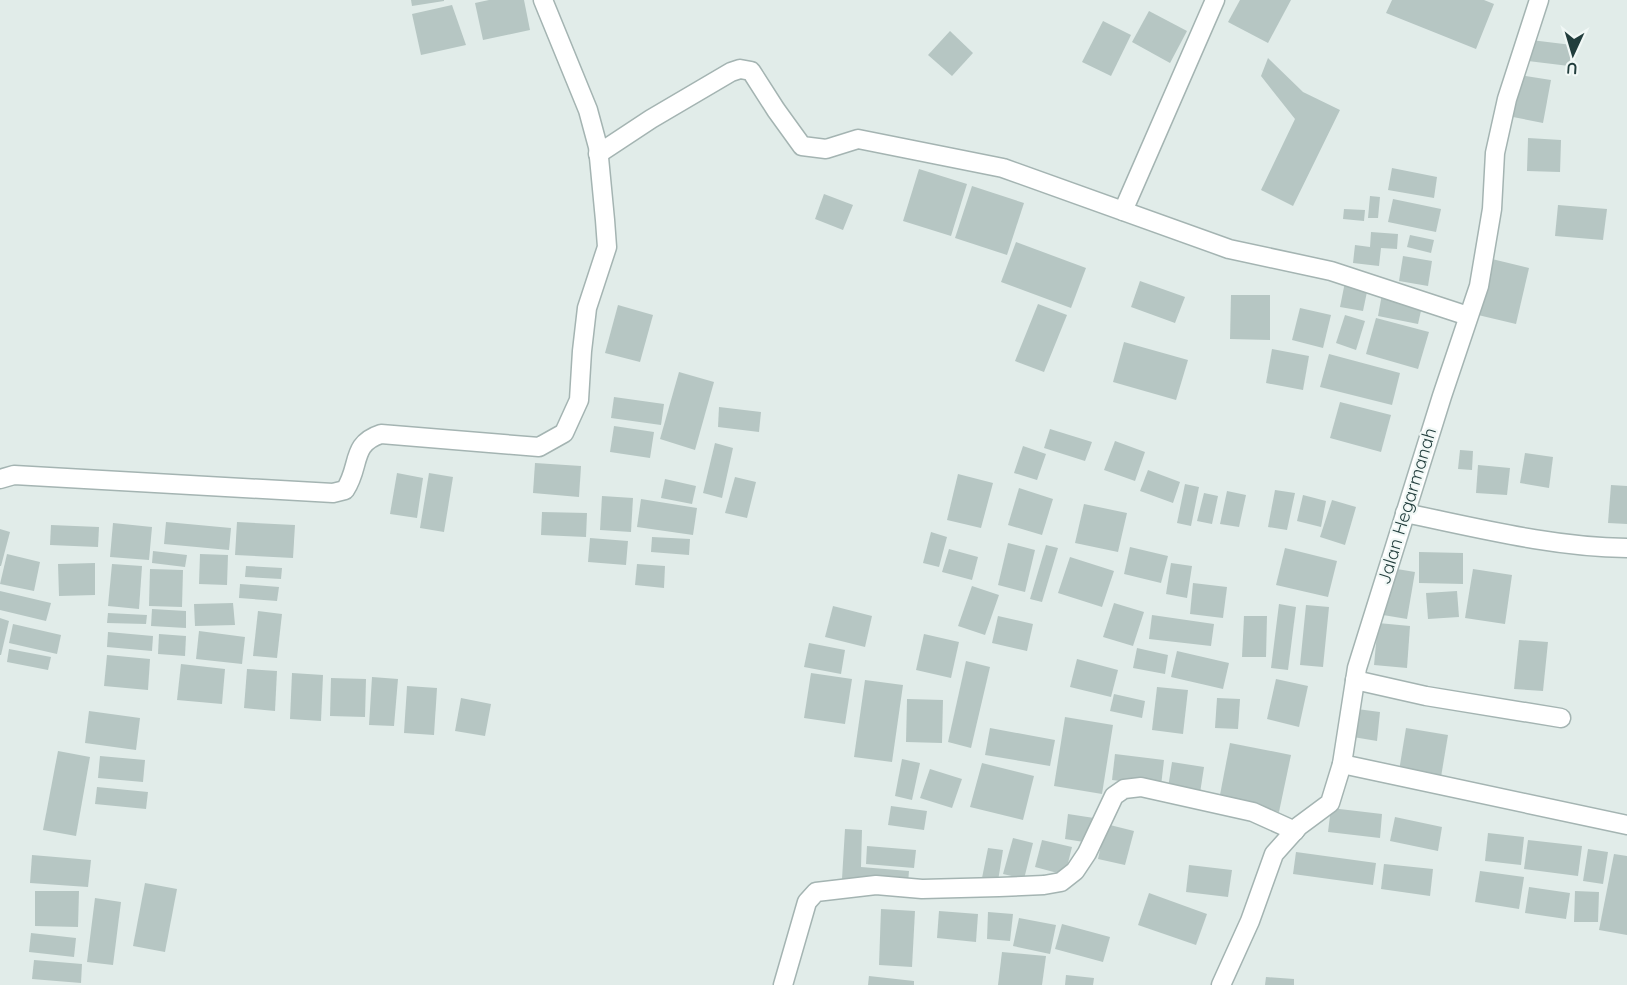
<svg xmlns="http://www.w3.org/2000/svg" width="1627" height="985" font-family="Quicksand,sans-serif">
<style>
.building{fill:#b6c6c3}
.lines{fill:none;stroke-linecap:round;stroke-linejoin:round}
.minor-casing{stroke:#a4b4b2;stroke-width:21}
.minor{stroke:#fff;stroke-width:18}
.labels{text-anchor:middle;stroke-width:4.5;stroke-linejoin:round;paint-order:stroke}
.street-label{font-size:18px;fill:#213d3c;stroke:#f1f8f6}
</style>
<rect width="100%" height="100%" fill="#e1ece9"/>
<!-- building -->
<g class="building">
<path d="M411,0H444V1L412,6Z"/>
<path d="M489,0H524L530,30L483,40L475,3Z"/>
<path d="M1240,0H1291L1268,43L1228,22Z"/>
<path d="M1392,0H1484L1494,4L1476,49L1386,13Z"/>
<path d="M452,5L466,45L421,55L412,14Z"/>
<path d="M1149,11L1187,31L1170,63L1132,42Z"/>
<path d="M1103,21L1131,35L1111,76L1082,62Z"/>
<path d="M950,31L973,53L952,76L928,55Z"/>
<path d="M1531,40L1572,45L1569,66L1528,61Z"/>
<path d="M1268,58L1303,92L1340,110L1293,206L1261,190L1295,119L1261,76Z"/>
<path d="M1520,75L1551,80L1543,123L1513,117Z"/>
<path d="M1528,138L1561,140L1560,172L1527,171Z"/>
<path d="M1392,168L1437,177L1434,198L1388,190Z"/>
<path d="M919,169L967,184L951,236L903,221Z"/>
<path d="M972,186L1024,203L1007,255L955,238Z"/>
<path d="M824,194L853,205L843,230L815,219Z"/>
<path d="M1370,196L1380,197L1378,218H1368Z"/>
<path d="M1393,199L1441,209L1436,232L1388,222Z"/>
<path d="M1558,205L1607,209L1603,240L1555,236Z"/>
<path d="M1344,209L1365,210L1364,221L1343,219Z"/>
<path d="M1371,232L1398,234L1397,249L1381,248L1379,266L1353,263L1355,245L1370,247Z"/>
<path d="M1410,235L1434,240L1431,253L1407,247Z"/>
<path d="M1016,242L1086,268L1071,308L1001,282Z"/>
<path d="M1403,256L1432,261L1428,286L1399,281Z"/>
<path d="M1492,259L1529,268L1516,324L1478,315Z"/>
<path d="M1140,281L1185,297L1175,323L1131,307Z"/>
<path d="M1345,282L1368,287L1363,311L1340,307Z"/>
<path d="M1382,294L1423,302L1418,324L1378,316Z"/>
<path d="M1231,295H1270V340L1230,339Z"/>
<path d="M1038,304L1067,315L1044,372L1015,361Z"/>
<path d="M618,305L653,315L640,362L605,353Z"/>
<path d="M1300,308L1331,315L1323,348L1292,340Z"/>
<path d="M1345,315L1365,321L1356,350L1336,343Z"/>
<path d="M1376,318L1429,332L1418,369L1366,354Z"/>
<path d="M1124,342L1188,360L1176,400L1113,382Z"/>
<path d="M1272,349L1309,356L1303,390L1266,383Z"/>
<path d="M1329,354L1400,373L1392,405L1320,387Z"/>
<path d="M679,372L714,382L695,450L660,439Z"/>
<path d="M614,397L664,404L661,425L611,418Z"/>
<path d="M1340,402L1391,415L1381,452L1330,438Z"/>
<path d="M719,407L761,412L759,432L718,427Z"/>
<path d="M614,426L654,432L650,458L610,452Z"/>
<path d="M1050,429L1092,442L1085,461L1044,448Z"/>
<path d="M1115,441L1145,452L1135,481L1104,470Z"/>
<path d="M715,443L733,448L722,498L703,493Z"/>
<path d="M1023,446L1046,454L1037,480L1014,473Z"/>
<path d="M1460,450L1473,451L1472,470L1458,469Z"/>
<path d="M1525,453L1553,457L1549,488L1520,483Z"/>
<path d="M535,463L581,466L579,497L533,493Z"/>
<path d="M1478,465L1510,468L1507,495L1476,493Z"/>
<path d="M1148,470L1180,482L1173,503L1140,491Z"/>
<path d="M397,473L423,478L417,518L390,514Z"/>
<path d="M429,473L453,477L444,532L420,528Z"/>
<path d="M958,474L993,483L981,528L947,520Z"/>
<path d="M735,477L756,482L747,518L725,513Z"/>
<path d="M665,479L696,486L692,504L661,498Z"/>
<path d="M1185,484L1199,487L1191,526L1177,523Z"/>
<path d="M1611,485L1627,486V524L1608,523Z"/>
<path d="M1019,488L1053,499L1042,535L1008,525Z"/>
<path d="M1275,490L1295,493L1287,530L1268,527Z"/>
<path d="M1227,491L1246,495L1239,527L1220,524Z"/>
<path d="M1204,493L1218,496L1212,524L1197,521Z"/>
<path d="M1303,495L1326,501L1321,527L1297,521Z"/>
<path d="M602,496L633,498L631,532L600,530Z"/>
<path d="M641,499L697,508L693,535L637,527Z"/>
<path d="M1332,500L1356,507L1345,545L1320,537Z"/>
<path d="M1084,504L1127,513L1118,552L1075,543Z"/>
<path d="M542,512L587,513L586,537L541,535Z"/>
<path d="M166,522L231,528L229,550L164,544Z"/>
<path d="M237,522L295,525L293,558L235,555Z"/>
<path d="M113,523L152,527L149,560L110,557Z"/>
<path d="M51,525L99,527L98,547L50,545Z"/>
<path d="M0,529L10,532L1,566H0Z"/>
<path d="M931,532L947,537L939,567L923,563Z"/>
<path d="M652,537L690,539L689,555L651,552Z"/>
<path d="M590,538L628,541L626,565L588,562Z"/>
<path d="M1008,543L1035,550L1025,592L998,585Z"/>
<path d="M1046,545L1058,548L1042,602L1030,599Z"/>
<path d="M1130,547L1168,556L1161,583L1124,574Z"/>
<path d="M1285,548L1337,561L1328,597L1276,585Z"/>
<path d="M949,549L978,557L972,580L942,572Z"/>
<path d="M153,551L187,555L185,567L152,563Z"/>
<path d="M1419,552L1463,553V584L1419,583Z"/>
<path d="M7,554L40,562L34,591L0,584Z"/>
<path d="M200,554L228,555L227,585L199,584Z"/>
<path d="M1070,557L1114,571L1102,607L1058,593Z"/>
<path d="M95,563V595L59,596L58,564Z"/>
<path d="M1171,563L1192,566L1187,598L1166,594Z"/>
<path d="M112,564L142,566L139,609L108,606Z"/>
<path d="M637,564L665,566L664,588L635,585Z"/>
<path d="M246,566L282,568L281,579L245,577Z"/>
<path d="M1391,568L1415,572L1407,619L1383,615Z"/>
<path d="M150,569L183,570L182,607L149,606Z"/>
<path d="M1473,569L1512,575L1505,624L1465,618Z"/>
<path d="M1193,583L1227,587L1223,618L1190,614Z"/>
<path d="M240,584L279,587L277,601L239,598Z"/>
<path d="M972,586L999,595L985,635L958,626Z"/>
<path d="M0,591L51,603L46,621L0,610Z"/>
<path d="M1457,591L1459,617L1428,619L1426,593Z"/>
<path d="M233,603L235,625L195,626L194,604Z"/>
<path d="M1114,603L1144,612L1133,646L1103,637Z"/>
<path d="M1279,604L1296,607L1288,670L1271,668Z"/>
<path d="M1306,605L1329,607L1323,667L1300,665Z"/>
<path d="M833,606L872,616L865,647L825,637Z"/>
<path d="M152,609L186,611V628L151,626Z"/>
<path d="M258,611L282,614L277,658L253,656Z"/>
<path d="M108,613L147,615L146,624L107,623Z"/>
<path d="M1152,615L1214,624L1211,646L1149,639Z"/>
<path d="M998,616L1033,624L1027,651L992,643Z"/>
<path d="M1244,616H1267L1266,657H1242Z"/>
<path d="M0,618L9,621L1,655H0Z"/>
<path d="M1378,623L1410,626L1407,668L1374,665Z"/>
<path d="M13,624L61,635L57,654L9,643Z"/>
<path d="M199,631L245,637L242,664L196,659Z"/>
<path d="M108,632L153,636L152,651L107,647Z"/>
<path d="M159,634L186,636L185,656L158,654Z"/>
<path d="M924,634L959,642L951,678L916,670Z"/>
<path d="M1519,640L1548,642L1543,691L1514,689Z"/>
<path d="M809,643L845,650L841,674L804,667Z"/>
<path d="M1137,648L1168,655L1165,674L1133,668Z"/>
<path d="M9,649L51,657L48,670L7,662Z"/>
<path d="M1177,651L1229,663L1223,689L1171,677Z"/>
<path d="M107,655L150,659L148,690L104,686Z"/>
<path d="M1077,659L1118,670L1111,697L1070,687Z"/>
<path d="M966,661L990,667L971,748L948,742Z"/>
<path d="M181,664L225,669L222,704L177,700Z"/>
<path d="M247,669L277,671L275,711L244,708Z"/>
<path d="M292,673L323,675L321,721L290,719Z"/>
<path d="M811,673L852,679L845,724L804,718Z"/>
<path d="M372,677L398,679L394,726L369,725Z"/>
<path d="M331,678L366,679L365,717L330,716Z"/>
<path d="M1276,679L1308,686L1299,727L1267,719Z"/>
<path d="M865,680L903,685L892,762L854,757Z"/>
<path d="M407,686L437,688L434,735L404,733Z"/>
<path d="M1157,687L1188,690L1183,734L1152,730Z"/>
<path d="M1114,694L1145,701L1142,718L1110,711Z"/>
<path d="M461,698L491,704L485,736L455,731Z"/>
<path d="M1217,698L1240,699L1238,729L1215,728Z"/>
<path d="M907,699L943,700L942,743L906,742Z"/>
<path d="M1357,709L1380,712L1377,741L1353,737Z"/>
<path d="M89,711L140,718L136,750L85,743Z"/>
<path d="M1065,717L1113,725L1102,794L1054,786Z"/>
<path d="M990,728L1055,740L1050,766L985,755Z"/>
<path d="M1406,728L1448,735L1441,777L1399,771Z"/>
<path d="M1230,743L1291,755L1279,812L1219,800Z"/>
<path d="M58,751L90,757L76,836L43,830Z"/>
<path d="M1115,754L1164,760L1161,786L1112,780Z"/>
<path d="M100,756L145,760L143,782L98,778Z"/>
<path d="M902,759L920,763L912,800L895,796Z"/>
<path d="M1172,762L1204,767L1200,793L1168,788Z"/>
<path d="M982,763L1034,776L1023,820L970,807Z"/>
<path d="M930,769L962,779L952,808L920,798Z"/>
<path d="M97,787L148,792L146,809L95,804Z"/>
<path d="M891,806L927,811L924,830L888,825Z"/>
<path d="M1331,808L1382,814L1380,838L1328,832Z"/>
<path d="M1068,814L1094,818L1090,843L1065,839Z"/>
<path d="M1395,817L1442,827L1438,851L1390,841Z"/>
<path d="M1106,824L1134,831L1125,865L1098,859Z"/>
<path d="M845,829L862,830L861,867L909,871L908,883L842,879Z"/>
<path d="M1488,833L1524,837L1521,865L1485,861Z"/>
<path d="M1013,838L1033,843L1024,879L1003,874Z"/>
<path d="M1042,840L1072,847L1065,875L1035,867Z"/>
<path d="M1528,840L1582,846L1578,876L1524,869Z"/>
<path d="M867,846L916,850L914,868L866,864Z"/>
<path d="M988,848L1003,850L998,881L982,878Z"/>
<path d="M1588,849L1608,852L1603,884L1583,881Z"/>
<path d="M1296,852L1376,863L1373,885L1293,874Z"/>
<path d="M1614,854L1627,856V935L1599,930Z"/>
<path d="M32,855L91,860L88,887L30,883Z"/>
<path d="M1384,864L1433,869L1430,896L1381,889Z"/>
<path d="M1189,865L1232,870L1228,897L1186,892Z"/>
<path d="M1480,871L1524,877L1519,909L1475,902Z"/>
<path d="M145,883L177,889L165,952L133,946Z"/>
<path d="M1529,887L1570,893L1566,919L1525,913Z"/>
<path d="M35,891H79L78,927L35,926Z"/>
<path d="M1575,891L1599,892L1598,922H1574Z"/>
<path d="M1149,893L1207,914L1196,945L1138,925Z"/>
<path d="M95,898L121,902L113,965L87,962Z"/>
<path d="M881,909L915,911L912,967L879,965Z"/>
<path d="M939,911L978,914L976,942L937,938Z"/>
<path d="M988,912L1013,914L1010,941L987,939Z"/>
<path d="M1019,918L1056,925L1050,954L1013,946Z"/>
<path d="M1062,924L1110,937L1103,962L1055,949Z"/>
<path d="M31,933L76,938L74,957L29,952Z"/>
<path d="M1002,952L1046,956L1042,985H998Z"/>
<path d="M34,960L82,964L81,983L32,979Z"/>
<path d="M1066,975L1094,978L1093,985H1065Z"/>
<path d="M869,976L914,981V985H868Z"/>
<path d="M1266,977L1294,979V985H1265Z"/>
</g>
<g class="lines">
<defs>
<g id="minor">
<path d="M598,154L651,119L731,72L740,69L751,71L776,110L802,146L826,149L858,139L1003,168L1229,249L1331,271L1468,316"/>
<path d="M1123,211L1215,0"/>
<path d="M0,479L14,475L333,493L345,490C361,466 350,444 381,434L539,447L564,433L579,400L582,351L587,308L607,247L605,220L598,147L588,110L543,0"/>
<path d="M1405,513C1478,528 1552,547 1627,548"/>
<path d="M1355,680L1426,696L1561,718"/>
<path d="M1342,764L1627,825"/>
<path d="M783,985L807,902L816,892L876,885L922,889L999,887L1044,885L1061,882L1075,871L1087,853L1114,796L1124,789L1141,787L1253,812L1295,831"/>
<path d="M1221,985L1250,921L1274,854L1299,826L1330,803L1342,764L1357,668L1442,396L1479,286L1492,209L1495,153L1507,99L1539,0"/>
</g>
</defs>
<!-- minor casing -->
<use href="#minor" class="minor-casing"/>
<!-- minor -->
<use href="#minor" class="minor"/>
</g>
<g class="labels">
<!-- street labels -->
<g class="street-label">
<text transform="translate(1407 506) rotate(-73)" y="6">Jalan Hegarmanah</text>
</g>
</g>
<!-- north arrow -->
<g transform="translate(1573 54) rotate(184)" stroke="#f1f8f6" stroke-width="4.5" paint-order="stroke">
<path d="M0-4.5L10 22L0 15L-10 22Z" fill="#213d3c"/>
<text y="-9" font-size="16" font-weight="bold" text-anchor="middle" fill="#213d3c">U</text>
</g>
</svg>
